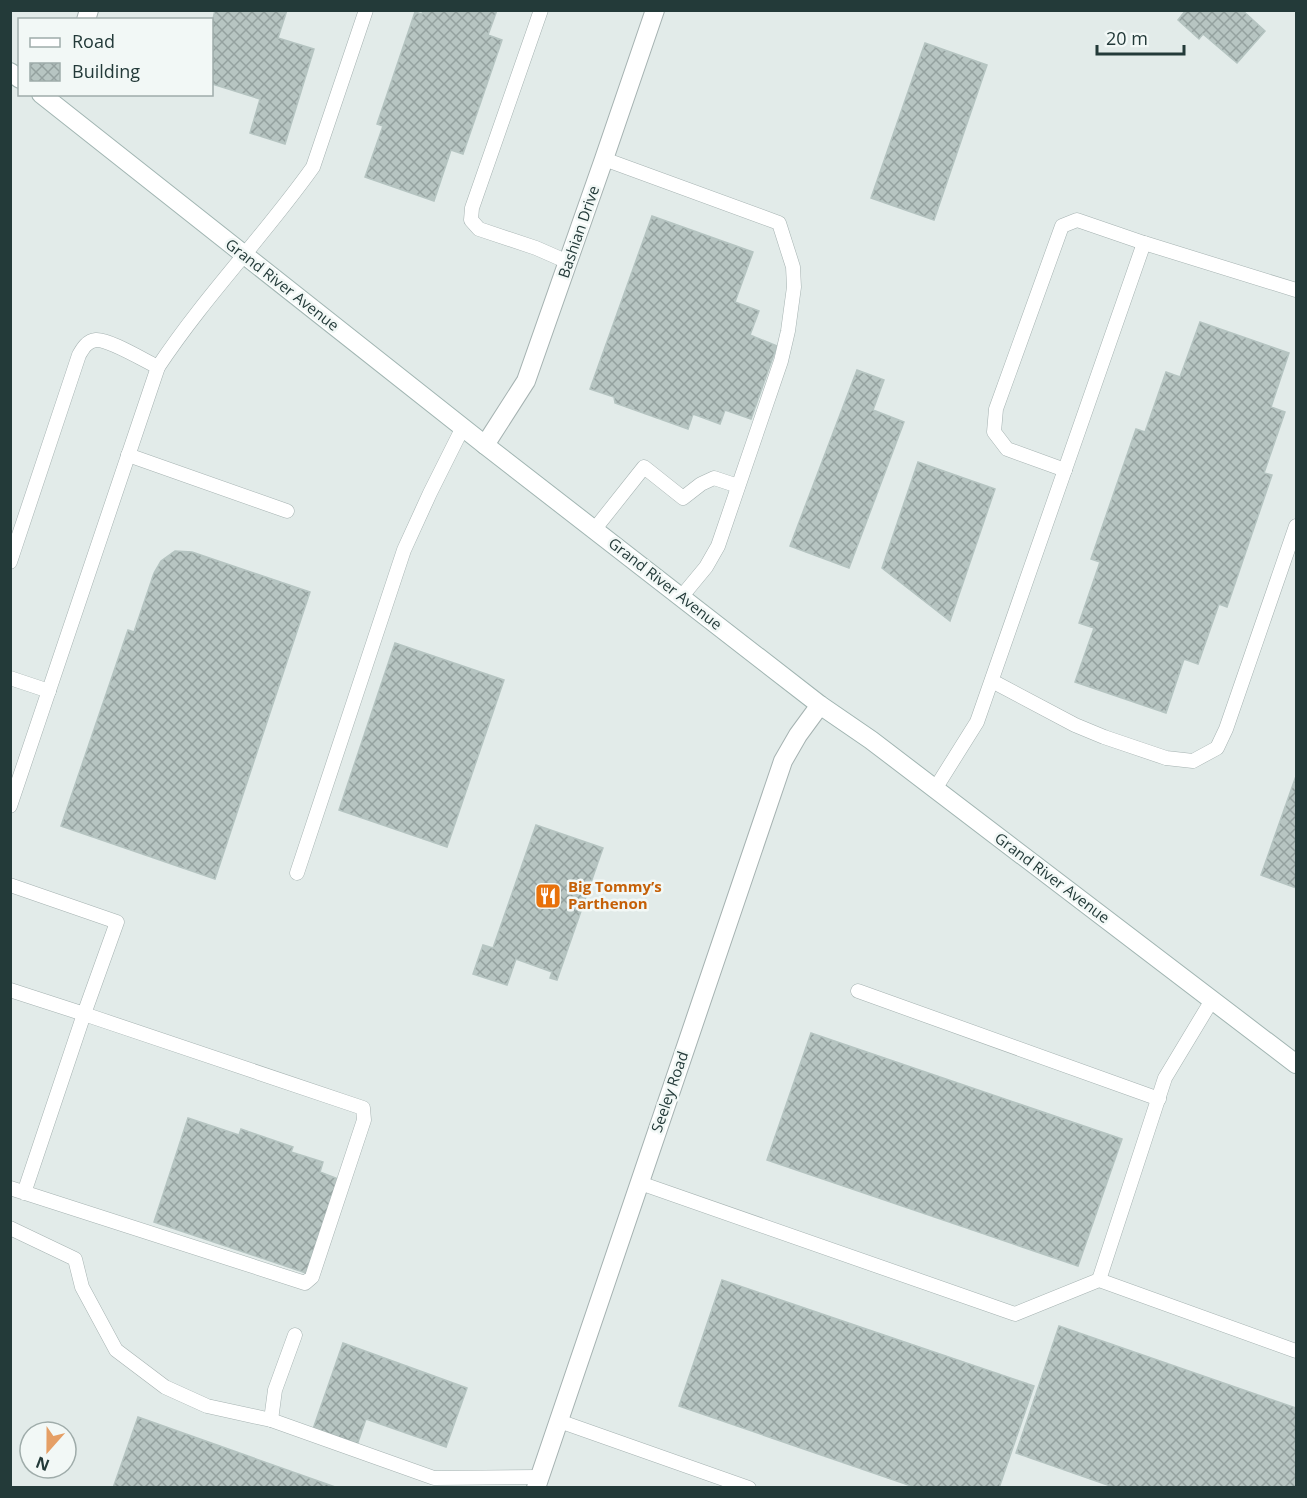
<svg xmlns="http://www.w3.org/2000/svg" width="1307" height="1498" font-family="'Open Sans',sans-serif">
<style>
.building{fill:url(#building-cross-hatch);stroke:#b5c4c1;stroke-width:1.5}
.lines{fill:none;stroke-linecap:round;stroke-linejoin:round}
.lane-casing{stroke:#a5b2b1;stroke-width:15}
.street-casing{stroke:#a5b2b1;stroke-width:20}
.secondary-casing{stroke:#a1b5b2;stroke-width:20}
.lane{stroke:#fff;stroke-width:14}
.street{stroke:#fff;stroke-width:18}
.secondary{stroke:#fff;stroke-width:18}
.labels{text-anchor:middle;stroke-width:5;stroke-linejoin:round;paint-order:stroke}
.street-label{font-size:15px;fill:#233a39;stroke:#f2f8f6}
.food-label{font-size:15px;font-weight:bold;fill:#c56008;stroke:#f2f8f6;text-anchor:start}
</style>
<defs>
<pattern id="building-cross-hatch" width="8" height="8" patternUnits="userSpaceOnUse" patternTransform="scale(1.5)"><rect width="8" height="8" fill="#b7c5c2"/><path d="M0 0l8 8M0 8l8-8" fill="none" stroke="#94a19f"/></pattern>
</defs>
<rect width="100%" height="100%" fill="#e2ebe9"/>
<!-- building -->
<g class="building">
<path d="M215,10H287L278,38L314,49L285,144L250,133L260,99L212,84V23Z"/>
<path d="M423,10H497L488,35L502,40L463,154L451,150L434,201L365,177L383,126L377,124L415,12L422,14Z"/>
<path d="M1186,10H1242L1265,31L1237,63L1203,34L1199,39L1178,20Z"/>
<path d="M925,43L987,65L934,220L871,198Z"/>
<path d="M652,216L753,252L735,302L759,311L750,335L777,346L751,419L725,410L720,424L693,414L688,429L615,403L614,397L590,389Z"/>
<path d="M1200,322L1289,353L1271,407L1285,412L1264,473L1272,475L1227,607L1219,604L1198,664L1184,659L1166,713L1075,682L1094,628L1079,623L1100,562L1091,559L1136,429L1145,432L1166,372L1180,377Z"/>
<path d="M857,370L884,380L873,410L904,422L849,568L790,546Z"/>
<path d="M918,462L995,489L950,621L882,568Z"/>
<path d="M175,551L192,552L310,592L215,879L61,826L128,630L134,632L154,573L161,561Z"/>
<path d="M395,643L504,680L447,847L339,810Z"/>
<path d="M1296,776V888L1261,875Z"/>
<path d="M536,825L603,848L557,980L550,978L552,972L516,959L507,985L473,974L483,945L493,948Z"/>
<path d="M811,1033L1122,1139L1078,1266L767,1160Z"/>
<path d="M188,1118L239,1135L241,1129L293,1147L291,1152L323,1162L320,1172L338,1179L306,1273L154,1222Z"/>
<path d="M722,1280L1034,1386L999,1488H917L679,1406Z"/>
<path d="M1059,1326L1296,1408V1488H1116L1016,1453Z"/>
<path d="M343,1343L467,1388L446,1447L366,1419L357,1445L313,1429Z"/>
<path d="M138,1417L338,1488H113Z"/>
</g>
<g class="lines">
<defs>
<g id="lane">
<path d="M541,10L472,208L471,220L479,229L536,248L568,262"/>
<path d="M604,159L779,223L793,267L794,287L788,331L781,361L718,546L706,567L682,596"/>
<path d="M128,455L287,511"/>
<path d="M1065,470L1007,449L994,432L996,409L1062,226L1077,220L1144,243L1296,290"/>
<path d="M594,530L644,467L683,498L701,484L714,478L738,486"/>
<path d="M10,562L79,355C83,348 87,341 96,340C109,339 145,361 158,367"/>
<path d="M10,678L49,691"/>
<path d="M992,681L1075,725L1104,737L1166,758L1193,761L1217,748L1226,729L1296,526"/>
<path d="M935,789L977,722L1144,243"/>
<path d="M10,806L158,367C205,296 264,236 313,167L366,10"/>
<path d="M297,873L404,550L430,493L463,427"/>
<path d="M10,885L117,922L84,1014L10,990"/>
<path d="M858,991L1159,1099"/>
<path d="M640,1183L1015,1314L1099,1280L1296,1351"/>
<path d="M10,1188L305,1283L312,1277L364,1120L363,1108L84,1014L24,1193"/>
<path d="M10,1228L75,1259L82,1287L116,1350L165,1387L207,1406L271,1420L434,1478L539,1477"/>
<path d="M1099,1280L1165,1078L1212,1000"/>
<path d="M271,1420L275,1390L295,1335"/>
<path d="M559,1421L749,1488"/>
</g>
<g id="street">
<path d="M86,20L89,10"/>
<path d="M485,445L526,381L604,159L655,10"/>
<path d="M536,1488L783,761L798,735L820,705"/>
</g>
<g id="secondary">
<path d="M10,72L20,79"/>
<path d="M41,94L485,445L820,705L871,740L1296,1064"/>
</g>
</defs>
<!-- lane casing -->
<use href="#lane" class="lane-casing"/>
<!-- street casing -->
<use href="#street" class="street-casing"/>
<!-- secondary casing -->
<use href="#secondary" class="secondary-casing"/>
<!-- lane -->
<use href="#lane" class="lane"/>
<!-- street -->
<use href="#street" class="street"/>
<!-- secondary -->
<use href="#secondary" class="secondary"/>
</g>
<!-- icons -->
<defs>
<symbol id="restaurant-square" viewBox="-11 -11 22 22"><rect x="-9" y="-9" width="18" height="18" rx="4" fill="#e8710a" stroke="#f2f8f6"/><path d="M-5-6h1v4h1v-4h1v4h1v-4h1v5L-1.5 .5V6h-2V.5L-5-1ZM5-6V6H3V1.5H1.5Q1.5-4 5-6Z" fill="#fff"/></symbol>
</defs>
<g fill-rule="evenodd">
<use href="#restaurant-square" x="533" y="881" width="30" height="30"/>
</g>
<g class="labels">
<!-- street labels -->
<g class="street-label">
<text transform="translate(579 232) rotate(-71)" y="5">Bashian Drive</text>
<text transform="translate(282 285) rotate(38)" y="5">Grand River Avenue</text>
<text transform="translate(665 584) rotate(38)" y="5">Grand River Avenue</text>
<text transform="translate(1052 878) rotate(37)" y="5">Grand River Avenue</text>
<text transform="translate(670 1092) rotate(-71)" y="5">Seeley Road</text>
</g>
<!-- food labels -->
<g class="food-label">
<text x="568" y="892">Big Tommy’s<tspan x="568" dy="17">Parthenon</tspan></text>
</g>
</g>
<!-- border -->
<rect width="1307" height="1498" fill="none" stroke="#233a39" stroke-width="24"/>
<!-- legend -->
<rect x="18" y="18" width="195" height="78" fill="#f2f8f6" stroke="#9facaa" stroke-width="1.5"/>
<rect x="30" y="38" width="30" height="9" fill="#ffffff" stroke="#9facaa" stroke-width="1.5"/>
<text x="72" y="48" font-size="18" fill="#233a39">Road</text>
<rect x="30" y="63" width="30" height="18" fill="url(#building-cross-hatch)" stroke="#9facaa" stroke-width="1.5"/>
<text x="72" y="78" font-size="18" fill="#233a39">Building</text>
<!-- north arrow -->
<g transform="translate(48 1450) rotate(201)"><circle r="28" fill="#f2f8f6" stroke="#9facaa" stroke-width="1.5"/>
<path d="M0-4.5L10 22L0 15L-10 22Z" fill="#e59f65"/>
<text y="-9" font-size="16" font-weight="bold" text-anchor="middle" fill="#233a39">N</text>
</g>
<!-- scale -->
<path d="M1097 45v9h87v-9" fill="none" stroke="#233a39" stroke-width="3"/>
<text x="1106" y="45" font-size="18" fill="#233a39" stroke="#f2f8f6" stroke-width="4.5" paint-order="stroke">20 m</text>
</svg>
